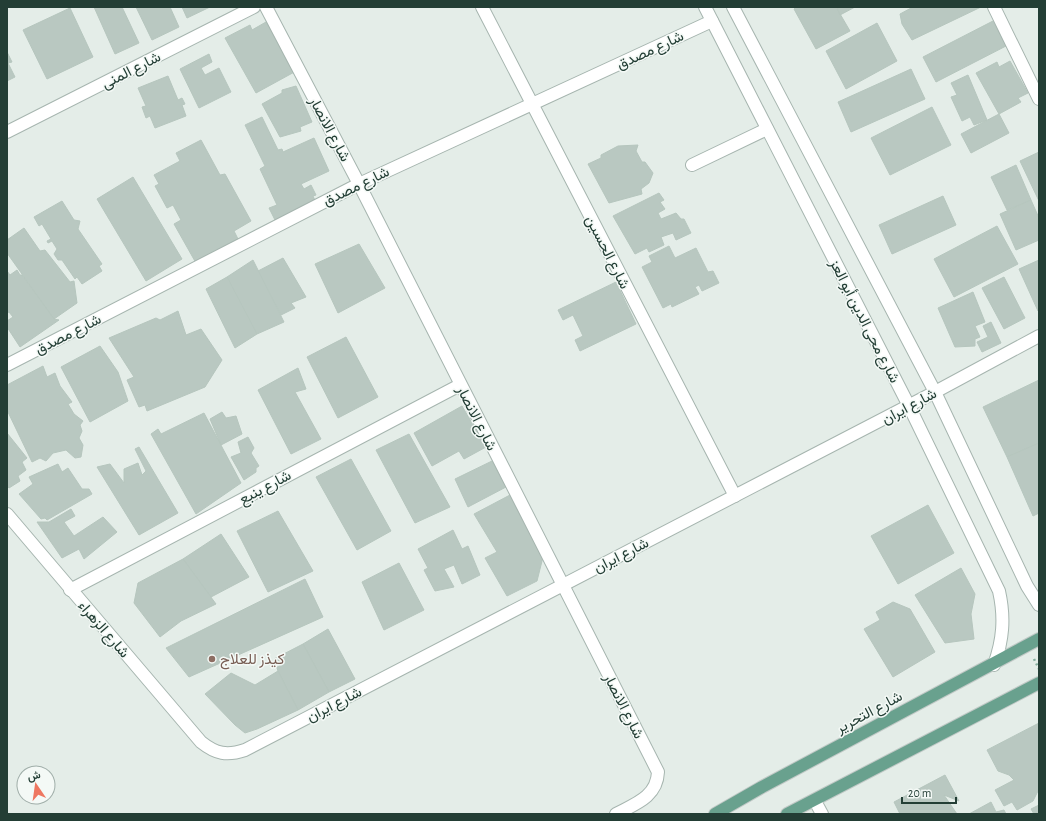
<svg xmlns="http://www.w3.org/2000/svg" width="1046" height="821" font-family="'Alegreya Sans',Vazirmatn,sans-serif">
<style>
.building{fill:#b9c8c1;stroke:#b6c6be}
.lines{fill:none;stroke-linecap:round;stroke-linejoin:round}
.minor-casing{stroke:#a6b5af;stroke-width:14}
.major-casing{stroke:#c1c9c6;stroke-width:14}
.path{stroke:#85af9e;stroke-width:2.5;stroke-dasharray:2 3;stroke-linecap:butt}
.minor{stroke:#fff;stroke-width:12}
.major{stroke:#69a18e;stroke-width:12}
.education-dot{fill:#8d6e63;stroke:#f4f9f6;stroke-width:1.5}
.labels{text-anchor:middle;stroke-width:3;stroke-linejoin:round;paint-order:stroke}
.street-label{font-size:15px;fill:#233e35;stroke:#f4f9f6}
.education-label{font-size:15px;fill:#785e54;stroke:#f4f9f6;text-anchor:start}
</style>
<rect width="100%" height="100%" fill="#e4ede8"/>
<!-- building -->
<g class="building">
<path d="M94,7H122L139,43L115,54Z"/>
<path d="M136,7H170L179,27L152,40Z"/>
<path d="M182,7H210L187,18Z"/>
<path d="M796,7H836L850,31L816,49L794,9Z"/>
<path d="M837,7H855L840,15Z"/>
<path d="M913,7H981L912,40L902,24L900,14Z"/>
<path d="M70,8L93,57L47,79L23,30Z"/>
<path d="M993,21L1006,46L936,82L923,57Z"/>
<path d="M266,22L272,33H277L298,70L256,93L225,38L250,25L252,30Z"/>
<path d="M877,23L897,61L846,89L826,51Z"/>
<path d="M7,52L12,62L8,63L15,77L7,81Z"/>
<path d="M209,54L212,62L201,68L205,75L219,68L231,92L199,108L180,69Z"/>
<path d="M1010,61L1028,93L1018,98L1021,102L999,114L976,73L997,62L999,67Z"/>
<path d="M911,69L925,99L851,132L838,102Z"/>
<path d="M968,75L987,120L974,125L970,117L962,121L951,97L957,95L951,83Z"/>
<path d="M168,76L178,100L182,98L185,104L182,105L186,116L155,128L150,116L146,118L142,107L146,106L138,88Z"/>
<path d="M296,86L312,122L300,127L301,131L280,137L262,104L282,93V90Z"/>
<path d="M932,107L951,145L890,175L871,138Z"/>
<path d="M999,114L1009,133L971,153L961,134Z"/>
<path d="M262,117L278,150L282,149L283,152L314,138L329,171L301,184L304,189L311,185L316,195L313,196L316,203L276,222L269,208L277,205L260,169L265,166L245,125Z"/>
<path d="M201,140L220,175L225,174L251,221L234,231L238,239L196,263L174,224L181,220L173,205L167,208L155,186L159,184L154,175L180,161L176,153Z"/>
<path d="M638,145L636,151L642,162H645L653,173L649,183L641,189L642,194L609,203L588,164L601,158V155L618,146Z"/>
<path d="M1039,152V201L1020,161Z"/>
<path d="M1016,165L1031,200L1007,210L991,177Z"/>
<path d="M133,177L182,259L146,281L97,199Z"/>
<path d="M659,193L664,200L660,202L665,209L658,213L661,219L676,213L681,219H684L691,233L676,240L673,233L661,237L664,245L649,252L647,248L635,254L613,216Z"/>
<path d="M943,196L956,225L892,254L879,225Z"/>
<path d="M1031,200L1039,218V240L1016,250L1000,214Z"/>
<path d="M62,201L74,220L80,221L78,229L102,264L99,266L102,271L82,284L77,277L75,279L62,260H58L54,254L57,249L52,241L48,243L47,241L51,239L42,224L39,226L34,217Z"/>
<path d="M997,226L1018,264L954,297L934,259Z"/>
<path d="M24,228L40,251L45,250L70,282L74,281L77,303L54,319L7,253V240Z"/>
<path d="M359,244L385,288L338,313L315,264Z"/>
<path d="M669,246L675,258L696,248L708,272L713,271L719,283L702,291L699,285L695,287L699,294L672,307L671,304L663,308L642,267L652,262L649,256Z"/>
<path d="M283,258L306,297L291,303L295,308L281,315L258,271Z"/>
<path d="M253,260L284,322L257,334L227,277Z"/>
<path d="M1039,260V311H1038L1019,269Z"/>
<path d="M17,270L20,275H22L54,319L59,320L20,347L7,327V321L13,317L9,312L7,313V271L10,275Z"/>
<path d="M227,277L257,334L235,348L206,289Z"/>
<path d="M1004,277L1025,318L1004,329L982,288Z"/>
<path d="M616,282L636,324L580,351L575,340L583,336L573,315L563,320L558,310Z"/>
<path d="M973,292L985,322L975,326L980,337L975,339V346L955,347L938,308Z"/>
<path d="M178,311L186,335L201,329L222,360L205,387L147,411L145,405L139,407L127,380L134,377L109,338L156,318L160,320Z"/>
<path d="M991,322L1001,343L982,352L977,342L988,337L983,326Z"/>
<path d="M346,337L378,397L338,418L307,357Z"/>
<path d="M100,346L118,372L128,401L90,422L61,367Z"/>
<path d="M43,366L47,377L55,373L60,386L72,402L68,404L74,414L83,421L80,425L82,431L79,438L83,445L81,457L75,458L66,450L53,453L46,461L40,458L32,462L7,410V385Z"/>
<path d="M298,368L306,389L295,392L321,439L291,454L258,390Z"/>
<path d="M1039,380V443L1007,457L983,407Z"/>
<path d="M462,406L486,447L464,459L459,451L432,466L414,433Z"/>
<path d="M222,412L226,418L236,416L242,434L221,445L210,419Z"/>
<path d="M204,413L241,483L196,514L151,434L158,429L161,434Z"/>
<path d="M7,433L27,458L22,462L26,470L18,476L20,481L9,488L7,486Z"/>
<path d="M409,434L450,507L415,523L376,450Z"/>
<path d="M248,437L254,448L251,453L259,466L256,468V472L244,480L231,457L241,453L238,442Z"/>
<path d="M1039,443V513L1033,516L1007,457Z"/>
<path d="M139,447L178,513L139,535L97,467L110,464L124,483V469L138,463L142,475L146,471L135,449Z"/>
<path d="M351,459L391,531L357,550L316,477Z"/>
<path d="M492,461L506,487L468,507L455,479Z"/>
<path d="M58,464L62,472L68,468L82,489H89L92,494L47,520L45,518L41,519L19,494L33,484L29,477Z"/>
<path d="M510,495L543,557L537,581L507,596L485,558L497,552L474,514Z"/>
<path d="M928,505L954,553L898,584L871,536Z"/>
<path d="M71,509L75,516L64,522L74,536L103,517L117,532L84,559L79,549L62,558L37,522H49Z"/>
<path d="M278,511L313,571L268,592L237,531Z"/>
<path d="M453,530L462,549L468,546L480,575L462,584L454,565L444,569L454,587L435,591L424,570L428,568L418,549Z"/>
<path d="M221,534L249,577L211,597L183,559Z"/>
<path d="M183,559L216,604L181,621L160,637L134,603L138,583Z"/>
<path d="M399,563L424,610L384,630L362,582Z"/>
<path d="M961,568L975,594L971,614L974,639L945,643L915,595Z"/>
<path d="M305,579L323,617L189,677L166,648Z"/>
<path d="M893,602L910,609L935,652L893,677L864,629L880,620L876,612Z"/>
<path d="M328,629L355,679L329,692L303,644Z"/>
<path d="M303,644L329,692L298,710L278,671L274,659Z"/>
<path d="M278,671L298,710L257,729L245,733L235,725L205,694L231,673L255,685Z"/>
<path d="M1039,723V789L1033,801L1017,810L1012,802L1004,806L995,790L1014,780L1009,775L998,771L987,750Z"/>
<path d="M945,775L959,801L944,795L957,814H900L894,802Z"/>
<path d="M991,802L996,812L1004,810L1006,814H969Z"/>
<path d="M1039,805V814H1034L1031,809Z"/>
</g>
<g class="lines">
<defs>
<g id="minor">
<path d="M266,7L359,184L658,772C657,797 635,804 616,814"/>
<path d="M482,7L735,496"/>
<path d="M705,7L909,406L999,591C1005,618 1003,640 994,665"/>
<path d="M733,7L935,392L1027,586L1039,605"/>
<path d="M994,7L1039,99"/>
<path d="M7,132L254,7"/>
<path d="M692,165L767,129"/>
<path d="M7,365L359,184L712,21"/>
<path d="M7,514L201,742C216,754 227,756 245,750L935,392L1039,336"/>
<path d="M70,590L460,385"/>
<path d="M815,801L822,814"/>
</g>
<g id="major">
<path d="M715,814L762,787L1039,639"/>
<path d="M787,814L1039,683"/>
</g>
</defs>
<!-- minor casing -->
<use href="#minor" class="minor-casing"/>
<!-- major casing -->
<use href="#major" class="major-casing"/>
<!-- path -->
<path class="path" d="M1034,659L1039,669"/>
<!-- minor -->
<use href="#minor" class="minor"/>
<!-- major -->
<use href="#major" class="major"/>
</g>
<!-- markers -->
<circle class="education-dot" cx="212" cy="659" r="4"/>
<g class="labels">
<!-- street labels -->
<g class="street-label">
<text transform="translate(650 50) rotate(-25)" y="5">شارع مصدق</text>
<text transform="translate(131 70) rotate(-27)" y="5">شارع المنى</text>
<text transform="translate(330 129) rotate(62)" y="5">شارع الانصار</text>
<text transform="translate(356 186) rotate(-26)" y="5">شارع مصدق</text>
<text transform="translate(608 252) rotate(63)" y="5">شارع الحسين</text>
<text transform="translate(865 321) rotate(63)" y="5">شارع محى الدين أبو العز</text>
<text transform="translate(68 334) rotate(-27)" y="5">شارع مصدق</text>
<text transform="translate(909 406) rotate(-28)" y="5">شارع ايران</text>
<text transform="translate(477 418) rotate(63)" y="5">شارع الانصار</text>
<text transform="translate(265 487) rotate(-28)" y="5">شارع ينبع</text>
<text transform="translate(621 555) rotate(-27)" y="5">شارع ايران</text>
<text transform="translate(104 629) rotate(49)" y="5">شارع الزهراء</text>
<text transform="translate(334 704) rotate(-27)" y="5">شارع ايران</text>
<text transform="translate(624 706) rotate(63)" y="5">شارع الانصار</text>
<text transform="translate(869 712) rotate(-28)" y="5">شارع التحرير</text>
</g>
<!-- education labels -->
<g class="education-label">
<text x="220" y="664">كيذز للعلاج</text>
</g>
</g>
<!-- border -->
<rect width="1046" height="821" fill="none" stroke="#233e35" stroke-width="16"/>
<!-- north arrow -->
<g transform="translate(36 785) rotate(347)"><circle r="19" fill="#f4f9f6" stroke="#a0aea9"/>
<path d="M0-3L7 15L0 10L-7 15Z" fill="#ee7761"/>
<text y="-6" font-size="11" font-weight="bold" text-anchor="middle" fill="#233e35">ش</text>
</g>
<!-- scale -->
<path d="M902 797v6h54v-6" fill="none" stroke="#233e35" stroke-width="2"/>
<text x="908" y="797" font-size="12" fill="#233e35" stroke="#f4f9f6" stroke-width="3" paint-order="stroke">20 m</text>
</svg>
